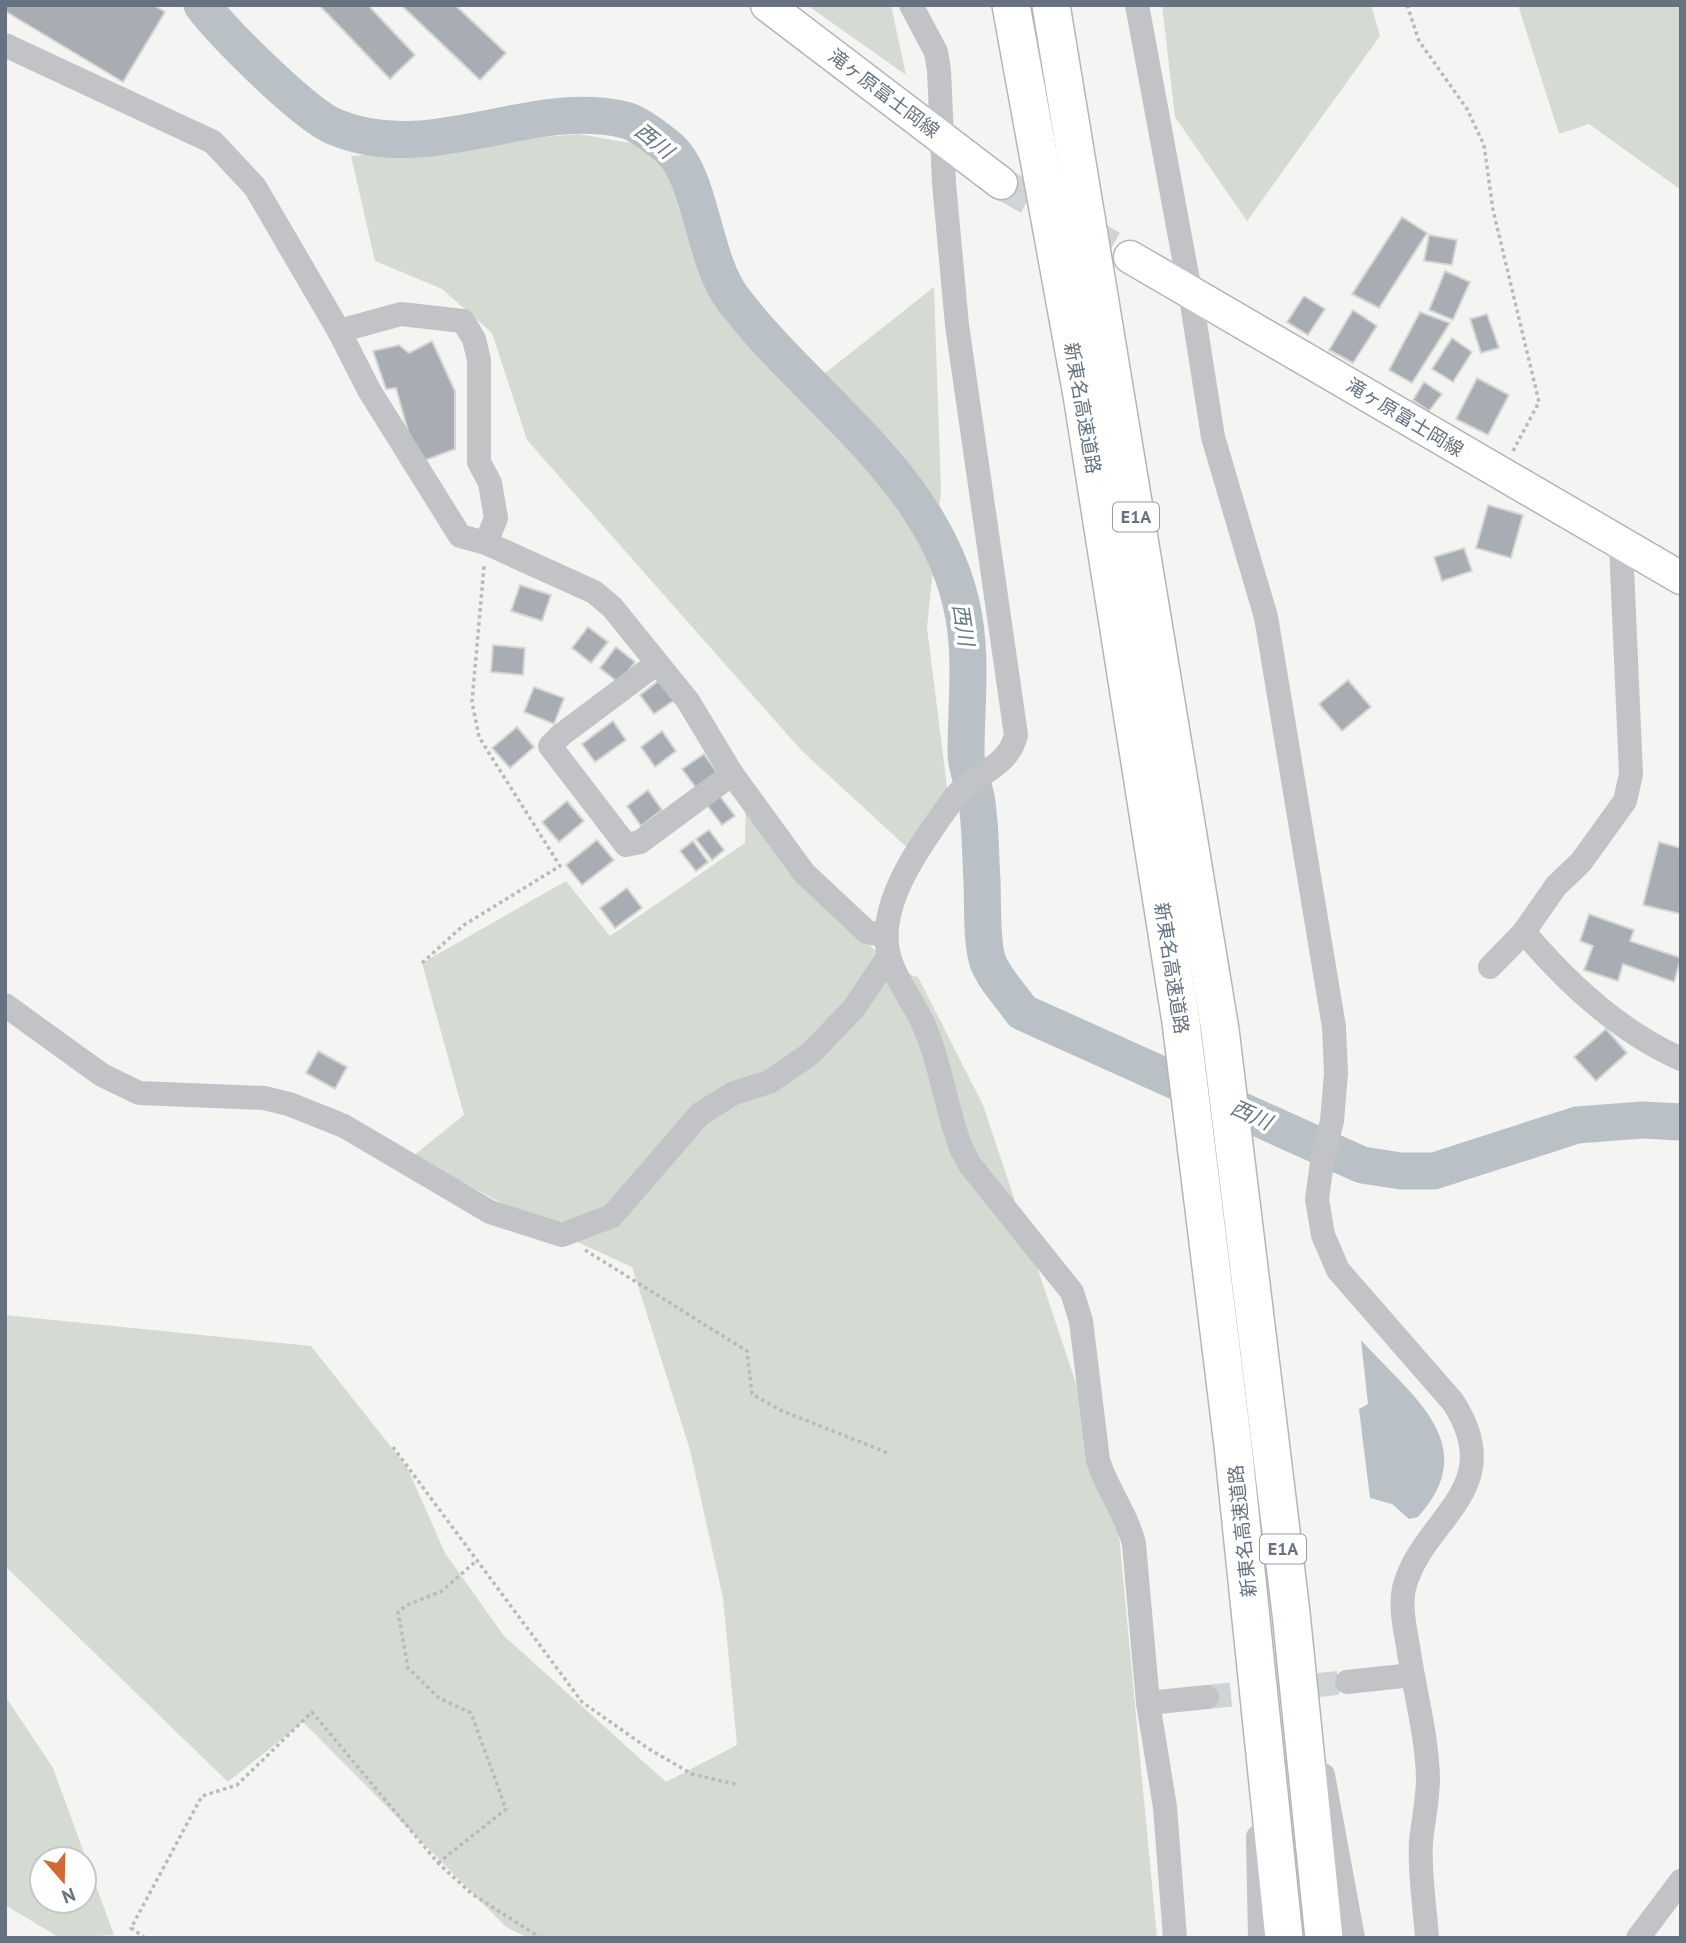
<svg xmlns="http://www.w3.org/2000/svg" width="1686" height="1943" font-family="'PT Sans','Noto Sans JP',sans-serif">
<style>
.green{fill:#d5dbd3;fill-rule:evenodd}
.water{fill:#b9c1c6}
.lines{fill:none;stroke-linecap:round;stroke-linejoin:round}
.river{stroke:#b9c1c6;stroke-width:37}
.building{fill:#a7adb3;stroke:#d6d6d4;stroke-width:2}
.minor-tunnel{stroke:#d1d4d6;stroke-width:24;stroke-dasharray:24 12;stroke-linecap:butt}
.major-tunnel{stroke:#d1d4d6;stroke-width:32;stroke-dasharray:32 16;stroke-linecap:butt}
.major-casing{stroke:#b2b5b9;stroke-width:35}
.highway-casing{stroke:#b3b6b9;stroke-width:40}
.path{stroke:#b8babd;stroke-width:3.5;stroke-dasharray:3.5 3.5;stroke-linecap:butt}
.minor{stroke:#c1c3c7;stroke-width:24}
.major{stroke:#fff;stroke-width:32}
.highway{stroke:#fff;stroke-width:37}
.labels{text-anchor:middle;stroke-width:7;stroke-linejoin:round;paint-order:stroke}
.shield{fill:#fff;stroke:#959ca6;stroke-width:2}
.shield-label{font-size:18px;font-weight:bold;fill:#677280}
.street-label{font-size:19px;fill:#677280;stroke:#fff}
.water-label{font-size:21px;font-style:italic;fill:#687984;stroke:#fff}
</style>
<rect width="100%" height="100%" fill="#f4f5f2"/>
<!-- green -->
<g class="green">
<path d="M807,5H891L906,75Z"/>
<path d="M1162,5H1371L1380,36L1247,221L1175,117Z"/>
<path d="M1518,5H1681V190L1589,124L1559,134Z"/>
<path d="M578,134L672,150L730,295L824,374L934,287L941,491L927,628L948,794L913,853L801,750L527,440L492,333L442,289L375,261L351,156Z"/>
<path d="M746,793C782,839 865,963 918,977L983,1105L1116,1503L1157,1938H529L506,1927L303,1722L228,1782L5,1566V1315L311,1346L407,1467L445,1553L504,1636L666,1782L737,1745L723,1598L690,1450L632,1267L562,1235L413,1156L464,1115L422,963L566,881L610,936L745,843Z"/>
<path d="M5,1696L53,1768L114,1935L60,1938L5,1905ZM84,1859V1901H42V1859Z"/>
</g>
<!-- water -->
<path class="water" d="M1361,1340C1409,1394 1485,1444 1418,1517L1409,1519L1392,1504L1370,1498L1359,1409L1368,1404Z"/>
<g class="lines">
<!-- river -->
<path class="river" d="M202,5C223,33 305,115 335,127C432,167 530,97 625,120C638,123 658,139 669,148C702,177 702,258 733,299C809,399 931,474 961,603C973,653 966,703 966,753C966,768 973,782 976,797C981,824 980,853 982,880C983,901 981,943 988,962C995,980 1012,997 1022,1012L1362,1165L1401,1171H1434L1577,1125L1642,1120L1681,1122"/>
</g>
<!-- building -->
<g class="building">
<path d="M5,5H154L165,12L123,82L5,11Z"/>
<path d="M319,5H368L415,55L390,79Z"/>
<path d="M401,5H455L506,53L480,80Z"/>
<path d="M1402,217L1427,233L1379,308L1352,294Z"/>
<path d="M1429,235L1457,240L1452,265L1424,261Z"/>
<path d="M1445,271L1470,282L1453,320L1429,310Z"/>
<path d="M1304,296L1325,309L1308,335L1287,322Z"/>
<path d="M1353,310L1377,326L1353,363L1329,350Z"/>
<path d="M1420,312L1450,323L1412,383L1389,370Z"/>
<path d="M1487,314L1499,348L1481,353L1470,319Z"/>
<path d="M1452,338L1472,352L1453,382L1432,369Z"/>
<path d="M432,341L455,391V449L423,461L413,449L396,388L386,389L373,351L399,345L409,353Z"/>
<path d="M1477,378L1509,395L1488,435L1456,419Z"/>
<path d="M1424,382L1442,394L1429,411L1413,400Z"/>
<path d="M1488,505L1523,515L1511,558L1476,548Z"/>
<path d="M1464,548L1472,571L1442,581L1434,557Z"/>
<path d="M520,585L551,595L542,621L511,611Z"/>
<path d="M588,627L608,642L591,663L572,648Z"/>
<path d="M493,645L525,648L523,675L491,672Z"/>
<path d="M616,647L635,662L619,683L600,668Z"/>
<path d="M661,679L676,699L654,714L640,695Z"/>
<path d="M1348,680L1371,707L1342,731L1319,704Z"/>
<path d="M534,687L564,698L554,724L524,712Z"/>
<path d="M613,721L626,740L595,762L582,744Z"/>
<path d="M517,727L534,747L510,768L492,748Z"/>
<path d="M662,731L676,751L655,767L641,747Z"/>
<path d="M704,754L718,774L697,789L682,769Z"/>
<path d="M648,790L662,810L641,826L627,806Z"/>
<path d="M719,795L735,816L722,825L707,805Z"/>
<path d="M567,801L584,821L559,842L542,822Z"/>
<path d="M709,830L724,850L712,860L696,839Z"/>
<path d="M597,840L614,860L582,885L566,865Z"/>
<path d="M693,841L708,862L696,871L680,851Z"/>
<path d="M1659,842L1681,848V914L1643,905Z"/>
<path d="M627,888L642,908L615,928L600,908Z"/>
<path d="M1589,914L1634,930L1630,941L1681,958L1674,982L1623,964L1618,981L1584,970L1593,946L1580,941Z"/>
<path d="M1606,1029L1627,1053L1596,1081L1574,1057Z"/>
<path d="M318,1051L347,1067L335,1089L306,1073Z"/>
</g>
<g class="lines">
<!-- minor-tunnel -->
<path class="minor-tunnel" d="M1207,1697L1347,1682"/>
<!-- major-tunnel -->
<path class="major-tunnel" d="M1001,183L1130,257"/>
<defs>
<g id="major">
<path d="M767,5L1001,183"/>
<path d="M1130,257L1681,578"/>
</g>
<g id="highway">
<path d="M1011,5L1082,395L1181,1022L1233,1445L1284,1938"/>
<path d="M1051,5L1220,1030L1291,1613L1324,1938"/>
</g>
</defs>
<!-- major casing -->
<use href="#major" class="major-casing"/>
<!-- highway casing -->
<use href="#highway" class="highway-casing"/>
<!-- path -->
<g class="path">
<path d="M1407,5L1419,41L1467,109L1484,145L1493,210L1539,402L1513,451"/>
<path d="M422,963L464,925L560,866L479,737L472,702L484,566"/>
<path d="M585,1250L747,1351L752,1394L780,1410L888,1453"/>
<path d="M393,1447L582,1702L649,1749L692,1774L739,1785"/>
<path d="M438,1863L506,1809L471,1713L439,1698L408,1668L398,1612L407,1605L442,1591L475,1562"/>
<path d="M145,1938L131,1928L202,1796L237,1785L312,1712L438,1863L472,1894L541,1938"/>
</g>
<!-- minor -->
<g class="minor">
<path d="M911,5L936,52L939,70L944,183L957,325L1016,735C1008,769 973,773 954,798C924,840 875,903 889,956C896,982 915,1003 925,1028C942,1067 946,1111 962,1150L970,1165L1072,1292L1081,1321L1098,1460C1107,1490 1127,1514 1134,1544L1148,1703L1165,1807L1175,1938"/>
<path d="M1137,5L1190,291L1213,437L1266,617L1334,1027L1336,1073L1332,1121L1323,1155L1317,1199L1323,1235L1338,1270L1453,1402C1510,1490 1422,1518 1404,1588C1400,1606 1405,1629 1408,1646C1414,1689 1427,1735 1428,1778C1428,1800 1423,1821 1421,1842C1419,1873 1425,1907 1427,1938"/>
<path d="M5,45L213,142L255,187L339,331L369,390L460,536L486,543L594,592L612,607L688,701L732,774L804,873L867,932L886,936"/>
<path d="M339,331L401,314L463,321L474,339L479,360V462L490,483L496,518L486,543"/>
<path d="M656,664L561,735L550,746L626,845L640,842L732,774"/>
<path d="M1524,932C1567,983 1620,1032 1681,1059"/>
<path d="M1490,967L1524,932L1556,886L1581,862L1625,801L1631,774L1621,545"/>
<path d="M5,1005L102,1075L139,1093L264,1098L289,1104L344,1126L490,1212L562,1235L612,1216L700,1114L734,1093L769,1082L810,1054L854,1008L889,956"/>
<path d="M1347,1682L1412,1675"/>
<path d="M1148,1703L1207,1697"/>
<path d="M1323,1775L1353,1938"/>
<path d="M1258,1837L1260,1938"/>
<path d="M1638,1938L1681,1881"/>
</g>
<!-- major -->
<use href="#major" class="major"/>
<!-- highway -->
<use href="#highway" class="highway"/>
</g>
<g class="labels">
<!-- shield labels -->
<g class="shield">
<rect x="1113" y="502.5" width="46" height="29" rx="5"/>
<rect x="1260" y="1534.5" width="46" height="29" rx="5"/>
</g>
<g class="shield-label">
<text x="1136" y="523">E1A</text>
<text x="1283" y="1555">E1A</text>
</g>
<!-- street labels -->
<g class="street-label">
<text transform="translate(884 93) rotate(37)" y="7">滝ヶ原富士岡線</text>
<text transform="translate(1083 408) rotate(80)" y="7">新東名高速道路</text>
<text transform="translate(1405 417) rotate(31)" y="7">滝ヶ原富士岡線</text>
<text transform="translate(1172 968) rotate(81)" y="7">新東名高速道路</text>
<text transform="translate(1242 1531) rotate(-96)" y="7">新東名高速道路</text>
</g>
<!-- water labels -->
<g class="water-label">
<text transform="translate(654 141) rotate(39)" y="7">西川</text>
<text transform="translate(963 625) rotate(81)" y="7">西川</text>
<text transform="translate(1251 1115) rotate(24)" y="7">西川</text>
</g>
</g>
<!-- border -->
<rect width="1686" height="1943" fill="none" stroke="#677280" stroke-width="14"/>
<!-- north arrow -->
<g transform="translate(63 1880) rotate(160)"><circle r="33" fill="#ffffff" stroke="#c2c7cc" stroke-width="2"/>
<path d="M0-5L12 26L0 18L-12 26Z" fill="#d26934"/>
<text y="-10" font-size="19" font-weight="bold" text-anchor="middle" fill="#677280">N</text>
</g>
</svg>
